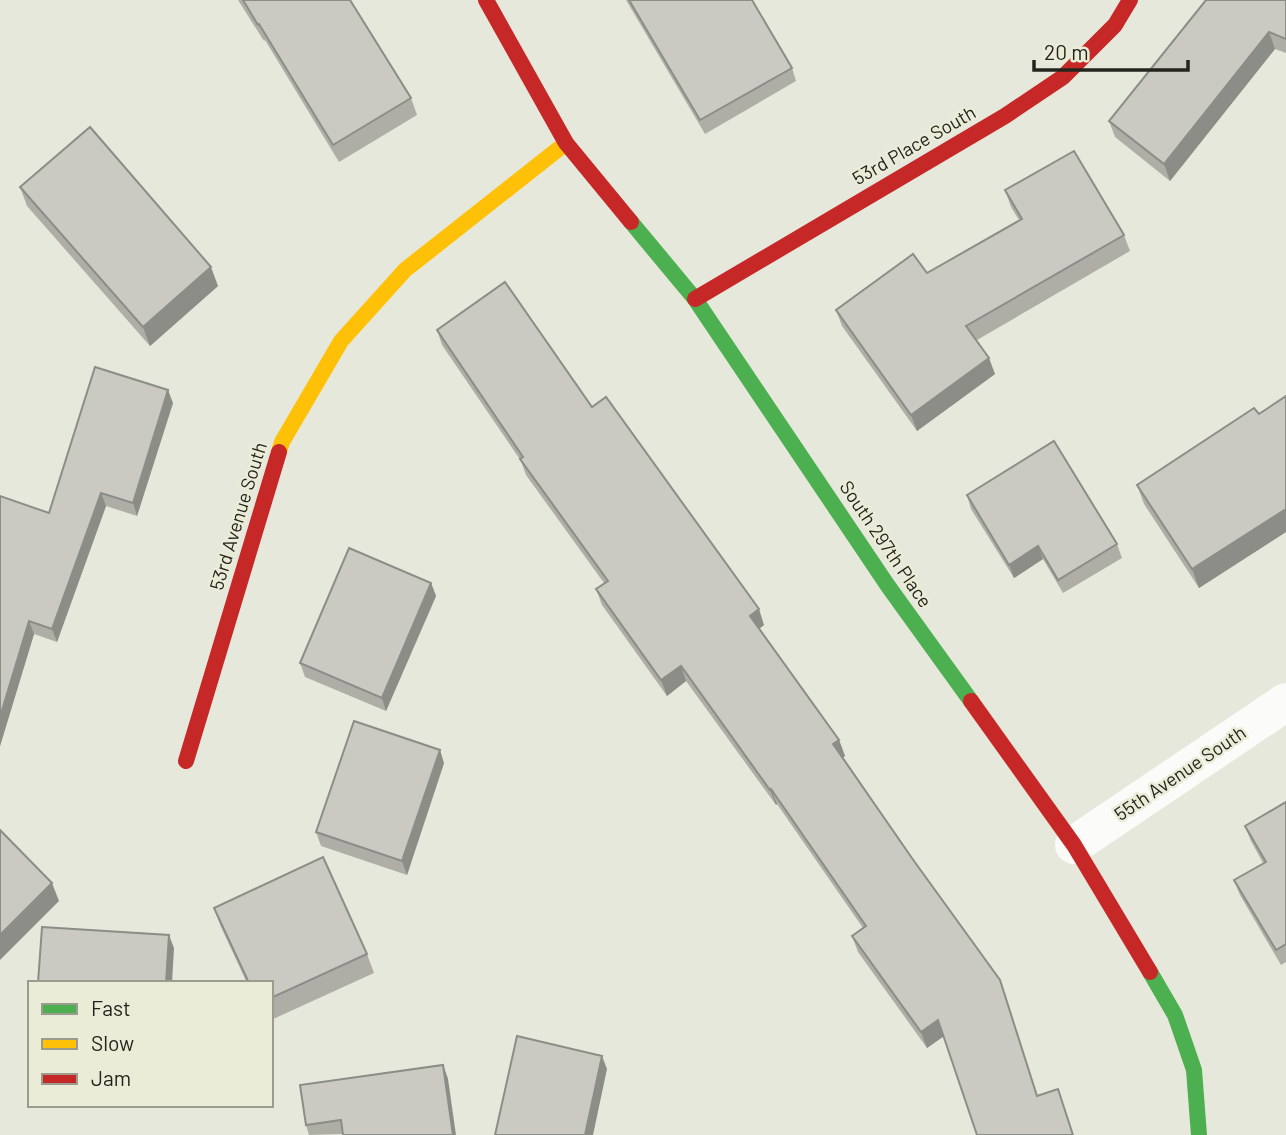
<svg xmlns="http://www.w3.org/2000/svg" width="1286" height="1135" font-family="Barlow,sans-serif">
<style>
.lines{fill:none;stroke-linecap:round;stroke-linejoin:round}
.street{stroke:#fbfcfa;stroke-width:38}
.fast{stroke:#4caf50;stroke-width:16}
.slow{stroke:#ffc107;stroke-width:16}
.jam{stroke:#c62828;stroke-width:16}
.wall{fill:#aeaea7}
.shaded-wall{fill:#8d8d88}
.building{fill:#cacac2;stroke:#8d8d88;stroke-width:2}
.labels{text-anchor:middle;stroke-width:5;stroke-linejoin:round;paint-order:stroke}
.street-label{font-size:19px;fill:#24241c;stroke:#ebecd8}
</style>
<rect width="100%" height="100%" fill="#e7e8dc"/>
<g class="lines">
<!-- street -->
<path class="street" d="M1074,845L1286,702"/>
<!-- fast -->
<g class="fast">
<path d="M631,222L695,299L888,586L971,701"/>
<path d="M1150,972L1175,1015L1194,1070L1199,1135"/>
</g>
<!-- slow -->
<path class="slow" d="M279,452L282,442L341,341L405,270L566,143"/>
<!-- jam -->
<g class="jam">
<path d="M486,0L566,143L631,222"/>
<path d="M695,299L1005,116L1063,77L1115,25L1130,0"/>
<path d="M971,701L1074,845L1150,972"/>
<path d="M186,761L279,452"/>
</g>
</g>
<!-- wall -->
<g class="wall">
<path d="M238,0H350L411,98L417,115L339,162L265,40L264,41Z"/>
<path d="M626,0H752L792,68L796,81L705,134Z"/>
<path d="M1286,0V53L1275,49L1170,181L1115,137L1109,121Z"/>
<path d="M20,187L218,286L150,346L27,206Z"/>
<path d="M1005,190L1124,235L1130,251L977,340L995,374L917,431L842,326L836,310L927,273L1019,220L1011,207Z"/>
<path d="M437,330L592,407L764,625L759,629L839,740L845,756L843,757L914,861L1000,980L1037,1095L1074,1135L944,1036L927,1048L858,952L852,936L863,928L777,804L776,805L686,681L667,696L602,605L596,589L604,583L526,475L521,461L442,345Z"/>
<path d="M1286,396V532L1199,588L1144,504L1137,485L1259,414Z"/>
<path d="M173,403L137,516L106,506L57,642L34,634L0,746V496L49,513Z"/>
<path d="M967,495L1117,544L1122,558L1063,593L1043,559L1014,578L971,509Z"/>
<path d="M431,583L436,596L386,711L305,677L300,663Z"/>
<path d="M444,763L407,875L321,846L316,832Z"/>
<path d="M1286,802V962L1281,965L1240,895L1234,880L1263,863L1251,841L1245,826Z"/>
<path d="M214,908L367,954L374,973L271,1020V983H247L221,927Z"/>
<path d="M443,1065L448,1079L343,1134L309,1135L306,1125Z"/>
</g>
<!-- shaded-wall -->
<g class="shaded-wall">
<path d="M1269,32L1275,49L1170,181L1164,164Z"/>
<path d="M211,267L218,286L150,346L143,327Z"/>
<path d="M989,358L995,374L917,431L911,415Z"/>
<path d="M168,390L173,403L137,516L133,503Z"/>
<path d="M101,493L106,506L57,642L52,629Z"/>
<path d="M1286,509V532L1199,588L1192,569Z"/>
<path d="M1038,546L1043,559L1014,578L1009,565Z"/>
<path d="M431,583L436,596L386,711L382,698Z"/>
<path d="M759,609L764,625L755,632L750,616Z"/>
<path d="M29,621L34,634L0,746V717Z"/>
<path d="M681,666L686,681L667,696L661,680Z"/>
<path d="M839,740L845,756L839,760L833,744Z"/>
<path d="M440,750L444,763L407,875L402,861Z"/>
<path d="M771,789L777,804L776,805L770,790Z"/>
<path d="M52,883L59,901L0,960V935Z"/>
<path d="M169,935L174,948L172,983H166Z"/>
<path d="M938,1020L944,1036L927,1048L921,1032Z"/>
<path d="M602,1056L607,1069L593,1135H585Z"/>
<path d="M443,1065L448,1079L456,1135H453Z"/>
</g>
<!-- building -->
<g class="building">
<path d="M243,0H350L411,98L333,145L259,24L258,25Z"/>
<path d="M629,0H752L792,68L700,120Z"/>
<path d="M1206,0H1286V39L1269,32L1164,164L1109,121Z"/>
<path d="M90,127L211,267L143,327L20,187Z"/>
<path d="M1074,151L1124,235L966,326L989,358L911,415L836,310L913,254L927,273L1022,219L1005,190Z"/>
<path d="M505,282L592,407L606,397L759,609L750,616L839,740L833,744L914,861L1000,980L1037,1096L1058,1089L1073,1135H977L938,1020L921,1032L852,936L866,926L771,789L770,790L681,666L661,680L596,589L608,581L520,459L523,457L437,330Z"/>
<path d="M95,367L168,390L133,503L101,493L52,629L29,621L0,717V496L49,513Z"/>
<path d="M1286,396V509L1192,569L1137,485L1254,408L1259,414Z"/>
<path d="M1054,441L1117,544L1058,580L1038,546L1009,565L967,495Z"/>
<path d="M349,548L431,583L382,698L300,663Z"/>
<path d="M354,721L440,750L402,861L316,832Z"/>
<path d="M1286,802V944L1276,950L1234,880L1266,862L1245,826Z"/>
<path d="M0,830L52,883L0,935Z"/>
<path d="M323,857L367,954L271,998V983H249L214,908Z"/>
<path d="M42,927L169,935L166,983H38Z"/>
<path d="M517,1036L602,1056L585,1135H495Z"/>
<path d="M443,1065L453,1135H343L341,1120L306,1125L300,1085Z"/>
</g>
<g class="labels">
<!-- street labels -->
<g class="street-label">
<text transform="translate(914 145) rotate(-30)" y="7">53rd Place South</text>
<text transform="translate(238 516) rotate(-73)" y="7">53rd Avenue South</text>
<text transform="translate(886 544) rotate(56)" y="7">South 297th Place</text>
<text transform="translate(1180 773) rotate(-34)" y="7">55th Avenue South</text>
</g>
</g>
<!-- legend -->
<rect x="28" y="981" width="245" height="126" fill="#ebecd8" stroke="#9b9c8d" stroke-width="2"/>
<rect x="42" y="1004" width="35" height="10" fill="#4caf50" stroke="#9b9c8d" stroke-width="2"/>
<text x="91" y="1016" font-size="21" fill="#24241c">Fast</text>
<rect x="42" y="1039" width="35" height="10" fill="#ffc107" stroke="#9b9c8d" stroke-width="2"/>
<text x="91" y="1051" font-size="21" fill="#24241c">Slow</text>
<rect x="42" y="1074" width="35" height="10" fill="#c62828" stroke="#9b9c8d" stroke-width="2"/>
<text x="91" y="1086" font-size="21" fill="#24241c">Jam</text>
<!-- scale -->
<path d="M1034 60v10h154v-10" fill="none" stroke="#24241c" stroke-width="3.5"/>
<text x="1044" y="60" font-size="21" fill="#24241c" stroke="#ebecd8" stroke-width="5" paint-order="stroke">20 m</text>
</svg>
